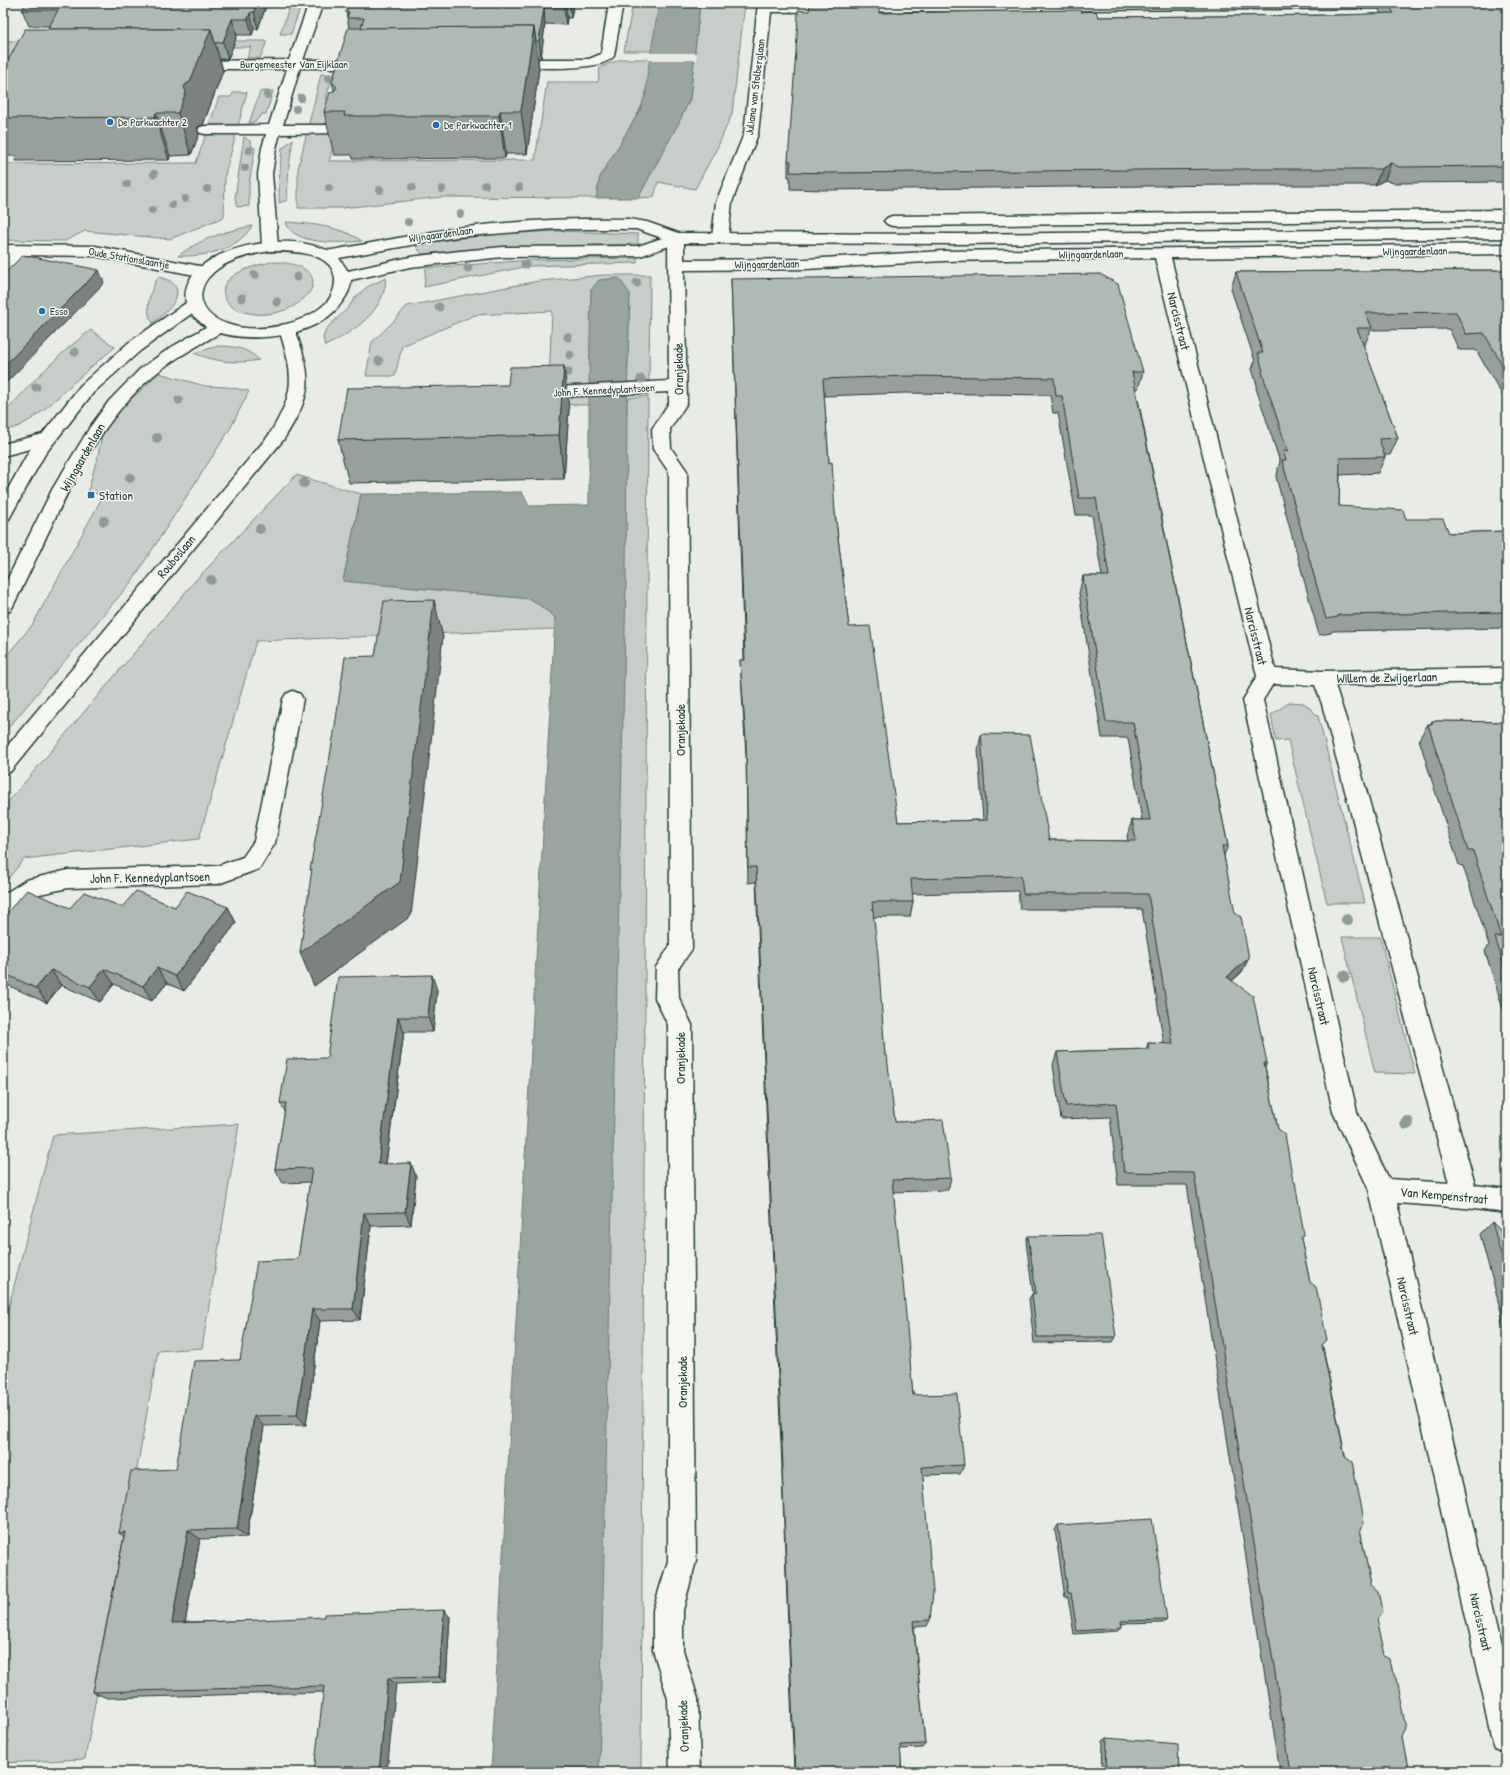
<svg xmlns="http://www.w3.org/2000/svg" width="1510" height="1775" font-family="'Patrick Hand',sans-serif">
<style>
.green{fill:#c7cec9;stroke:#73867e}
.water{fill:#99a6a0;stroke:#687c75}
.pier{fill:#e9ebe7}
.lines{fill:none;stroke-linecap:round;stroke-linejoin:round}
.minor-casing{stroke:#1f3d34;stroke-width:3}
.major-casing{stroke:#1f3d34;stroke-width:3}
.minor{fill:#f6f6f2;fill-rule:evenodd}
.major{fill:#f6f6f2;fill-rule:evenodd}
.tree{fill:#8d9b95}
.wall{fill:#97a09c;stroke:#1f3d34;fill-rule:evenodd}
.shaded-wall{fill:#7b827f;stroke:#1f3d34}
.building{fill:#b0bab5;stroke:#1f3d34;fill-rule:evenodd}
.poi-dot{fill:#1f6fb2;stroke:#f6f6f2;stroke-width:1.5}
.labels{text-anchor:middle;stroke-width:3;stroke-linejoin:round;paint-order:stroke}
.far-street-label{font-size:11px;fill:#1f3d34;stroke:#f6f6f2}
.far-poi-label{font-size:11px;fill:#1f3d34;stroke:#f6f6f2;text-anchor:start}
.street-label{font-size:13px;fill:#1f3d34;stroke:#f6f6f2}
.poi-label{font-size:13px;fill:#1f3d34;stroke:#f6f6f2;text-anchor:start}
</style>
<rect width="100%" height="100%" fill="#e9ebe7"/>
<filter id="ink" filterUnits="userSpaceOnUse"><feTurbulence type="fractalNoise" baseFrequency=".025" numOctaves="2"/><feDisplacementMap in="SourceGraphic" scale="8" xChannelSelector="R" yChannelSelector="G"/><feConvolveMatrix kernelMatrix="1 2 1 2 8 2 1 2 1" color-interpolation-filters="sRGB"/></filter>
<g filter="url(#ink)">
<!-- green -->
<g class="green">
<path d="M291,3H302L291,34H280Z"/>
<path d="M633,3H659L652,51H624Z"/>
<path d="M700,3H745L732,114L718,146L695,189L658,182L654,197L638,198L678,124L690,99Z"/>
<path d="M5,41H130L18,60H3V45Z"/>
<path d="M146,41H267L260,58H247L251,47H143Z"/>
<path d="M622,59H650L646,93L640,110L600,177L596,198L442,197L342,208H298V169L321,74H333L326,99H347L329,161L535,160L547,82H598L600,67Z"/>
<path d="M264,91H273L266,114H262L256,121L249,123L260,92Z"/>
<path d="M234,92H247L225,175L224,217L170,239L85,231L65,241L3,240V164L196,163L219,97H231Z"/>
<path d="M244,137L251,142L252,147L255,148L249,185V206L237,207L235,198Z"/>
<path d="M293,139L289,165L287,200L279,203V183L282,148L285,147L287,144Z"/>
<path d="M286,222C312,224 340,226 362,241C343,243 292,246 286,222Z"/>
<path d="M252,226C237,250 206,257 178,256C200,239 225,231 252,226Z"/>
<path d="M559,231L638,234V244L486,248L422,254L414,244L496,234Z"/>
<path d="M637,258V263L529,266L424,287L426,268L532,260Z"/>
<path d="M272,262C352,264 299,327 244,312C236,310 229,306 225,298C215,275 256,265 272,262Z"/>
<path d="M604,275H650L649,381L627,383L630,294L591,290L590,405L548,404L552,311L475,315L402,346L395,376H366L372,342L393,322L407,306L539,281Z"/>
<path d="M158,277C162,278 166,279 170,281C189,294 164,315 153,323C143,310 151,289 158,277Z"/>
<path d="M386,278C385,312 353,332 325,346L323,338L326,329L348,308L355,298L367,287Z"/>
<path d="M91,330L115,347C104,357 91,366 80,377C56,397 35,425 3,431V415C30,384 57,355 91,330Z"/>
<path d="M218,346C234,346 247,348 259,360C237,364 215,362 194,353Z"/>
<path d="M159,373L205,386L227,387L249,391L230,429L132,581L3,734V660L33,624L103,496L88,491L98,455L104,425Z"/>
<path d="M648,396L641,1772H598L627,398Z"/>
<path d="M296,475L361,494L343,581L531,599L555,617L554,629L256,641L199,839L24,859L3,885V808L195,581Z"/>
<path d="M1290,702L1304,703L1318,716L1365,903H1327L1288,740L1276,741L1271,715Z"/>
<path d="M1342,937H1380L1415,1074L1375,1073Z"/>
<path d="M239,1124L202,1348L158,1351L85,1759L3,1763V1329L53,1135Z"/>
</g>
<!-- water -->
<g class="water">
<path d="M659,3H700L690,99L678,124L638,198H596L600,177L640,110L646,93L647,77Z"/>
<path d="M619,278L630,294L627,398L626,586L599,1772H491L555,617L531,599L343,581L361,494L522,492L529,506L589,505V384L591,290L599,280Z"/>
</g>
<!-- pier -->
<path class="pier" d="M649,53H697L696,60H648Z"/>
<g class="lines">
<defs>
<g id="minor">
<path d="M309,3H323L303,60H368L373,61L375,64L373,67L368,68H300L283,125H338L343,126L345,129L343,132L338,133L280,134L276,148L272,174L278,246L275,249L270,251L265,249L262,246L258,174L262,148L266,134H205L200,133L198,130L200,127L205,126L269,125L287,69H192L187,68L185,65L187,62L192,61L289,60Z"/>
<path d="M609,3H623L614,56C602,73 529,67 508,67L503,66L501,63L503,60L508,59H589L601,54Z"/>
<path d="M758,3L771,4H1417L1415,7L1410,8L771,12L758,134L732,202L728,238L725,241L720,243L715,241L712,238L716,202L744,134Z"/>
<path d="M1507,210V220L892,226L887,224L884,221L887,218L892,216Z"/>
<path d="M676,233L681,235L684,238V260L806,259L943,251L1507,244V254L1171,258L1275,669L1322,671L1507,668V682L1335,685L1351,735L1475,1185L1507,1189V1213L1465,1208L1397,1203L1507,1671V1751L1496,1747L1492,1736L1369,1190L1333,1112L1243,700L1257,676L1155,258L943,261L806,269L684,270L687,403L670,429L671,448L687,471L692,949L678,969L679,998L692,1025L696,1561L683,1610V1650L698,1699L700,1772H670L668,1699L653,1650V1610L668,1561V1025L655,998L656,967L670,946L669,472L653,449L652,429L669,403V392L537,398L531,397L529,393L531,389L537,388L669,381L668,238L671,235ZM1273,684L1315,685L1322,704L1449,1183L1389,1179L1357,1112L1263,700Z"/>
<path d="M3,245L95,246L205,267L211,269L213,272L211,275L205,277L95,256L21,255L9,278L3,280V260L6,255H3Z"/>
<path d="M287,324L293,325L295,329C313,381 313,392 284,439L10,772L3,774V751L269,435C296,391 294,377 279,329L281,325Z"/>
<path d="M47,433L53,435L56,439L53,443L3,456V444Z"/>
<path d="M293,691L300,694L303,699L275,843L259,869L218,884L68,888L40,894L11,914L3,917V895L26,880L68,870L217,866L243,857L254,841L283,699L286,694Z"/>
</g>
<path id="major" d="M629,219L647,222L678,233L954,234L1507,228V238L954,244L678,243L640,256L503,257L410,267L351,280C351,289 347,295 342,302C319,337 257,343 220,333C194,348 167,362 145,383C83,440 51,532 13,606L10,611L3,613V588L53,488L90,427L109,401L140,369L170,348L206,327L191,314L140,351L93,393L45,454L9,519L3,521V498L29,451L81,385L128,343L186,303C178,256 257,239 291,242C299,242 307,244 315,246C320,247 327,251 332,250C374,243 415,234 457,228C514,221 572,218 629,219ZM554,229H636L662,238L638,246L503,247L460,251L410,257L348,271L339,258L456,237ZM270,251C291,251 334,251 335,280C335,288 332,296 327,302C304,325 258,335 227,324C197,314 192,287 219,268C234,258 252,254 270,251Z"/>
</defs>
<!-- minor casing -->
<use href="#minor" class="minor-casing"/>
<!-- major casing -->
<use href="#major" class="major-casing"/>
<!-- minor -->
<use href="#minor" class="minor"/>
<!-- major -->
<use href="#major" class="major"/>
</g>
<!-- trees -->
<g class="tree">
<circle cx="328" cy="78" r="4"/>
<circle cx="267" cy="95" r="4"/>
<circle cx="301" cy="98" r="4"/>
<circle cx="296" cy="109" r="4"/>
<circle cx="249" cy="150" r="4"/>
<circle cx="245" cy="168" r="4"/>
<circle cx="154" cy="174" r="4"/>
<circle cx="127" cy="184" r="4"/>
<circle cx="485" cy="185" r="4"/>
<circle cx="412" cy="187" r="4"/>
<circle cx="519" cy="187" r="4"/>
<circle cx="329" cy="188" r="4"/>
<circle cx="207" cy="189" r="4"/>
<circle cx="442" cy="189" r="4"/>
<circle cx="380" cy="190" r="4"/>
<circle cx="185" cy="199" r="4"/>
<circle cx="172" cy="205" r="4"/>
<circle cx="152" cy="210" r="4"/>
<circle cx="460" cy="214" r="4"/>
<circle cx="408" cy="222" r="4"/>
<circle cx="525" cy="264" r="4.5"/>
<circle cx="468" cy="268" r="4.5"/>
<circle cx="255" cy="275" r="4.5"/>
<circle cx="297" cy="277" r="4.5"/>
<circle cx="637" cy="283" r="4.5"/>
<circle cx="242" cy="298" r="4.5"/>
<circle cx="277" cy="302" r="4.5"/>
<circle cx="439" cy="307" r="4.5"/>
<circle cx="568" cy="337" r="4.5"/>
<circle cx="75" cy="352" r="4.5"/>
<circle cx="570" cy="355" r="4.5"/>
<circle cx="379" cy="361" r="4.5"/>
<circle cx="568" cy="372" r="4.5"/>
<circle cx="641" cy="379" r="4.5"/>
<circle cx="36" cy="387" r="4.5"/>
<circle cx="179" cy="400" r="4.5"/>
<circle cx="157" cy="438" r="5"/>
<circle cx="130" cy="478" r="5"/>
<circle cx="304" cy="483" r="5"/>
<circle cx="104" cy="521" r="5"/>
<circle cx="260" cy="529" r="5"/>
<circle cx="211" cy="580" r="5"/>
<circle cx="1347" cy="920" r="6"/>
<circle cx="1344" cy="976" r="6"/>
<circle cx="1407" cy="1123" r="7"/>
</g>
<!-- wall -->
<g class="wall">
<path d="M267,3L258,29H254L252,35H237L228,59H220L223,71L203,125L199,126L197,128L199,134L191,155L170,156L169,160L16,161L15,156H3V70L48,29L49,26H29L22,10Z"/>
<path d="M348,3H574L571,18H567L566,25L545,24L541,58H538L539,69L527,154H506L505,158L353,159L352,155H334L324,112L334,90L332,82L349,28L346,12Z"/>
<path d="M1381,3H1507V182L1393,183L1385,180L1375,185H1229L826,190L790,189V177H788V161L809,11L879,13L1081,12L1098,17L1342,15L1381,14L1379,10Z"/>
<path d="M1507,270V403L1476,350H1459L1449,329L1371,330L1365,344L1363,345L1398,438L1390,455H1384L1385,457L1378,473L1340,475L1339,506L1406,519L1449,533L1507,531V628L1332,631L1331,633L1319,635L1276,477L1278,471V468L1280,462L1256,388L1257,385L1252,369L1255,361L1231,289L1236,272Z"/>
<path d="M731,279L1143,372L1138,389H1136L1228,846L1224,855L1242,972L1232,981L1267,1063L1265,1067L1301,1239L1360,1529L1377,1619L1408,1770L1400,1772H1280L1187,1185H1118L1110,1117L1061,1119L1053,1065L1057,1052L1146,1049L1148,1043L1164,1044L1142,909H1020L1018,891L912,894L913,902L910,917H873L885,1056L895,1122L951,1178L948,1190L893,1192L913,1395L964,1465L960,1474L923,1475L930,1620L927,1626L914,1627L925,1744L922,1748L900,1749L902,1772H794L782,1476V1467L756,882L748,883L746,756L740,660H744ZM905,393L1050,395L1053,413H1058L1076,515H1092L1102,576H1083L1079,593L1102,738H1128L1142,820H1132L1127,836L1128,841L1049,840L981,734L978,750L983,820L898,822L849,627L835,513L829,463L824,396Z"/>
<path d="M569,409L564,479L349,483L338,440Z"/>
<path d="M1432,721L1507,722V1013L1503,1009L1485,951L1489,945L1463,866L1459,865L1431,778L1419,739L1428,724H1431Z"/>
<path d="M175,907H228L236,923L184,991L167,983L152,1001L114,984L100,1002L61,985L47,1003L3,983V917L70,908Z"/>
<path d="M437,990L433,1032H404L386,1164L416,1176L411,1225L371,1226L360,1320L320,1321L306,1425L264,1426L247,1537L200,1539L185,1622L450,1617L446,1682L396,1684L324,1692L107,1698L93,1692L124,1536L119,1533L176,1469L298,1259L310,1182L283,1183L275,1169L285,1111L280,1103L327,1058Z"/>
<path d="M1492,1222L1507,1238V1340L1501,1320L1503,1319L1480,1234Z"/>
<path d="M1028,1236L1116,1337L1113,1342L1034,1343L1029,1299L1032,1294H1033L1026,1242Z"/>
<path d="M1058,1525L1167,1620L1163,1623L1121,1624L1122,1628L1118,1631L1074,1634L1068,1597H1065L1055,1530Z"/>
<path d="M1107,1738L1179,1772H1102L1103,1741Z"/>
</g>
<!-- shaded-wall -->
<g class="shaded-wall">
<path d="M257,3H267L258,29L254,12Z"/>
<path d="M565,3H566L567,18L566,25L564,8Z"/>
<path d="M570,3H574L571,18Z"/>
<path d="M544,8L545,24L541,58L539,41Z"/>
<path d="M250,13L254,29L252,35L248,19Z"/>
<path d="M232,19L237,35L228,59L223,42Z"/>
<path d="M534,27L539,69L527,154L521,111Z"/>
<path d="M211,29L223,71L203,125L199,126L197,128L199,134L191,155L178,113L184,87Z"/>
<path d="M500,111L506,154L505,158L499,116Z"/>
<path d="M156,113L170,156L169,160L155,117Z"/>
<path d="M1391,163L1385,180L1375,185L1381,169Z"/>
<path d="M99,270L104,283L3,386V367Z"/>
<path d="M564,366L569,409L564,479L559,435Z"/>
<path d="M434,600L443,637L411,916L314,986L300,953Z"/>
<path d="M228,907L236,923L184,991L175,976Z"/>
<path d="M1249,958L1242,972L1220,991L1227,977Z"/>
<path d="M157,968L167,983L152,1001L143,986Z"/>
<path d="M104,969L114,984L100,1002L90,987Z"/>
<path d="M51,970L61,985L47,1003L36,988Z"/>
<path d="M432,975L437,990L433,1032L428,1017Z"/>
<path d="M398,1017L404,1032L384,1177L378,1164Z"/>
<path d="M411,1163L416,1176L411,1225L405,1212Z"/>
<path d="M364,1213L371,1226L360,1320L353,1309Z"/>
<path d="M312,1309L320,1321L306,1425L297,1415Z"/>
<path d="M254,1416L264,1426L247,1537L237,1529Z"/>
<path d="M188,1530L200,1539L184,1629L172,1623Z"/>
<path d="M444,1610L450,1617L446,1682L439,1677Z"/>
<path d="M388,1678L396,1684L387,1772H379Z"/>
</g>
<!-- building -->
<g class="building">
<path d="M26,3H257L254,12L250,13L248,19H232L223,42L215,43L211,29H48L58,10H22Z"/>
<path d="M348,3H565L564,8H544L539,41H536L534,27L361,28L364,18H347L349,12H346Z"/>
<path d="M810,3H879V13L1081,10V12L1096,11L1098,17L1342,15L1394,13L1388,3H1507V166L1399,167L1391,163L1381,169H1234L827,173L790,172L791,161H788L797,37L798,10L809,11Z"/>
<path d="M534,27L521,111H500L499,116H344L345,112H324L330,92L334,91L337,87L332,82L348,28Z"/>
<path d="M25,29H211L190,82L186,84L184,87L186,92L178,113H156L155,117L3,118V70Z"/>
<path d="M23,255L99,270L3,367V275Z"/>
<path d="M1507,270V373L1484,333L1466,334L1456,312L1366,313L1372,328H1357L1398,438L1379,439L1385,457L1340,458L1339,506L1403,510L1406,519H1443L1449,533L1507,531V612L1338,615V617L1326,619L1282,460H1286L1283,451L1288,452L1262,372L1263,371L1258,353H1263L1236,272Z"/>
<path d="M1100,274L1118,284L1143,372H1132L1228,846H1222L1235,913L1241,917L1249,958L1227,977L1253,996L1267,1063H1264L1278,1129L1285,1134L1293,1181L1295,1182L1304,1235L1301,1238L1305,1259L1310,1282L1316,1287L1327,1340L1322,1345L1345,1457L1352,1462L1362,1509L1364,1522L1360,1529L1371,1585L1378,1591L1382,1611L1377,1619L1385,1655L1392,1659L1406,1729L1402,1737L1408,1770L1339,1769V1772H1291L1194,1173L1124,1172L1116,1103L1066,1106L1057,1052L1149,1049L1148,1043L1173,1044L1148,894H1023L1021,876L911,879L913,902H872L878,955L885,1056H887L895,1122L943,1120L951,1178L892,1180L903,1282L913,1395L957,1394L964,1465L922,1467L933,1592L930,1620L913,1621L925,1744L900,1745L902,1772H795L782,1467H783L756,867H748L746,740L740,660H745L731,279ZM907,376L1054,378L1056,396H1062L1079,498H1096L1109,576H1083L1106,722H1133L1150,820H1132L1136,841L1049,840L1030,735L981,734L987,820L898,822L870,626L849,627L835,513L832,462L829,463L823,379Z"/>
<path d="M564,366L559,435L338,440L347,388L508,385L510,367Z"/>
<path d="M434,600L400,882L300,953L312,869L310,870L334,733L345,657L375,656L384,601Z"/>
<path d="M1432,721L1507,722V975L1495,937H1501L1473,851H1468L1440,763L1428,724H1432Z"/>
<path d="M27,890L70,908L84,892L122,907L136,891L175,907L187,891L228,907L175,976L157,968L143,986L104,969L90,987L51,970L36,988L3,973V917Z"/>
<path d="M432,975L428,1017H398L378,1164L411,1163L405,1212L364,1213L353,1309H312L297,1415L254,1416L237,1529L188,1530L172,1623L258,1620L324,1617V1614L444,1610L439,1677L388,1678L379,1772H314L324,1686L93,1692L125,1532L119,1533L131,1471L176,1469L194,1361L240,1360L257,1261L298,1259L312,1168L275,1169L286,1103H280L287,1059L327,1058L338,977Z"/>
<path d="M1492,1222L1507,1238V1276Z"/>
<path d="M1101,1235L1116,1337H1037L1032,1294L1036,1293L1028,1236Z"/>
<path d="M1152,1519L1167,1620L1121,1621L1122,1628L1077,1631L1071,1593H1068L1058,1525Z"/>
<path d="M1107,1738L1178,1744L1179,1772H1106Z"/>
</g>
</g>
<!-- markers -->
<g class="poi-dot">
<circle cx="110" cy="122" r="4"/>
<circle cx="436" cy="125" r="4"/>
<circle cx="42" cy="311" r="4"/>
<rect x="87" y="491" width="8" height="8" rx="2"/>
</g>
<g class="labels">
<!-- far-street labels -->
<g class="far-street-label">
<text x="294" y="68">Burgemeester Van Eijklaan</text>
<text transform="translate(755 87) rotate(-83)" y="4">Juliana van Stolberglaan</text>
<text transform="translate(441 234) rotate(-8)" y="4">Wijngaardenlaan</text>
<text transform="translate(1415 251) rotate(-1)" y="4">Wijngaardenlaan</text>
<text transform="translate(1091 254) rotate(-1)" y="4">Wijngaardenlaan</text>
<text transform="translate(129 258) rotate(10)" y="4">Oude Stationslaantje</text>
<text transform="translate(767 264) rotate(-1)" y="4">Wijngaardenlaan</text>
<text transform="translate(604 390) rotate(-3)" y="4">John F. Kennedyplantsoen</text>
</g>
<!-- far-poi labels -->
<g class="far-poi-label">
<text x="118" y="126">De Parkwachter 2</text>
<text x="444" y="129">De Parkwachter 1</text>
<text x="50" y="315">Esso</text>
</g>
<!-- street labels -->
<g class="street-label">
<text transform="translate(1179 321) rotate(76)" y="5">Narcisstraat</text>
<text transform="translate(678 369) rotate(-91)" y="5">Oranjekade</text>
<text transform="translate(82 457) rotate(-60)" y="5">Wijngaardenlaan</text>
<text transform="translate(176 556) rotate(-50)" y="5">Rouboslaan</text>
<text transform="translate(1256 636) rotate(76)" y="5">Narcisstraat</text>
<text transform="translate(1387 677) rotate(-1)" y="5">Willem de Zwijgerlaan</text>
<text transform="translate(680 730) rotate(-90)" y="5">Oranjekade</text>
<text transform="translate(150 877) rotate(-1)" y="5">John F. Kennedyplantsoen</text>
<text transform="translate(1319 996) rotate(77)" y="5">Narcisstraat</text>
<text transform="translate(680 1058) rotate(-90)" y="5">Oranjekade</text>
<text transform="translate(1444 1195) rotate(5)" y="5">Van Kempenstraat</text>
<text transform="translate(1408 1306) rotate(77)" y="5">Narcisstraat</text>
<text transform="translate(682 1382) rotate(-90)" y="5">Oranjekade</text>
<text transform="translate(1481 1622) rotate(77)" y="5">Narcisstraat</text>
<text transform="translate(683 1726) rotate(-92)" y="5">Oranjekade</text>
</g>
<!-- poi labels -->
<g class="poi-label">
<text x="99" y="500">Station</text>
</g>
</g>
<!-- margin -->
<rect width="1510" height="1775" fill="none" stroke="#f6f6f2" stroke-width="16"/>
<rect x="8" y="8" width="1494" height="1759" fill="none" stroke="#1f3d34" stroke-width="1.5" filter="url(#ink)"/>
</svg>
